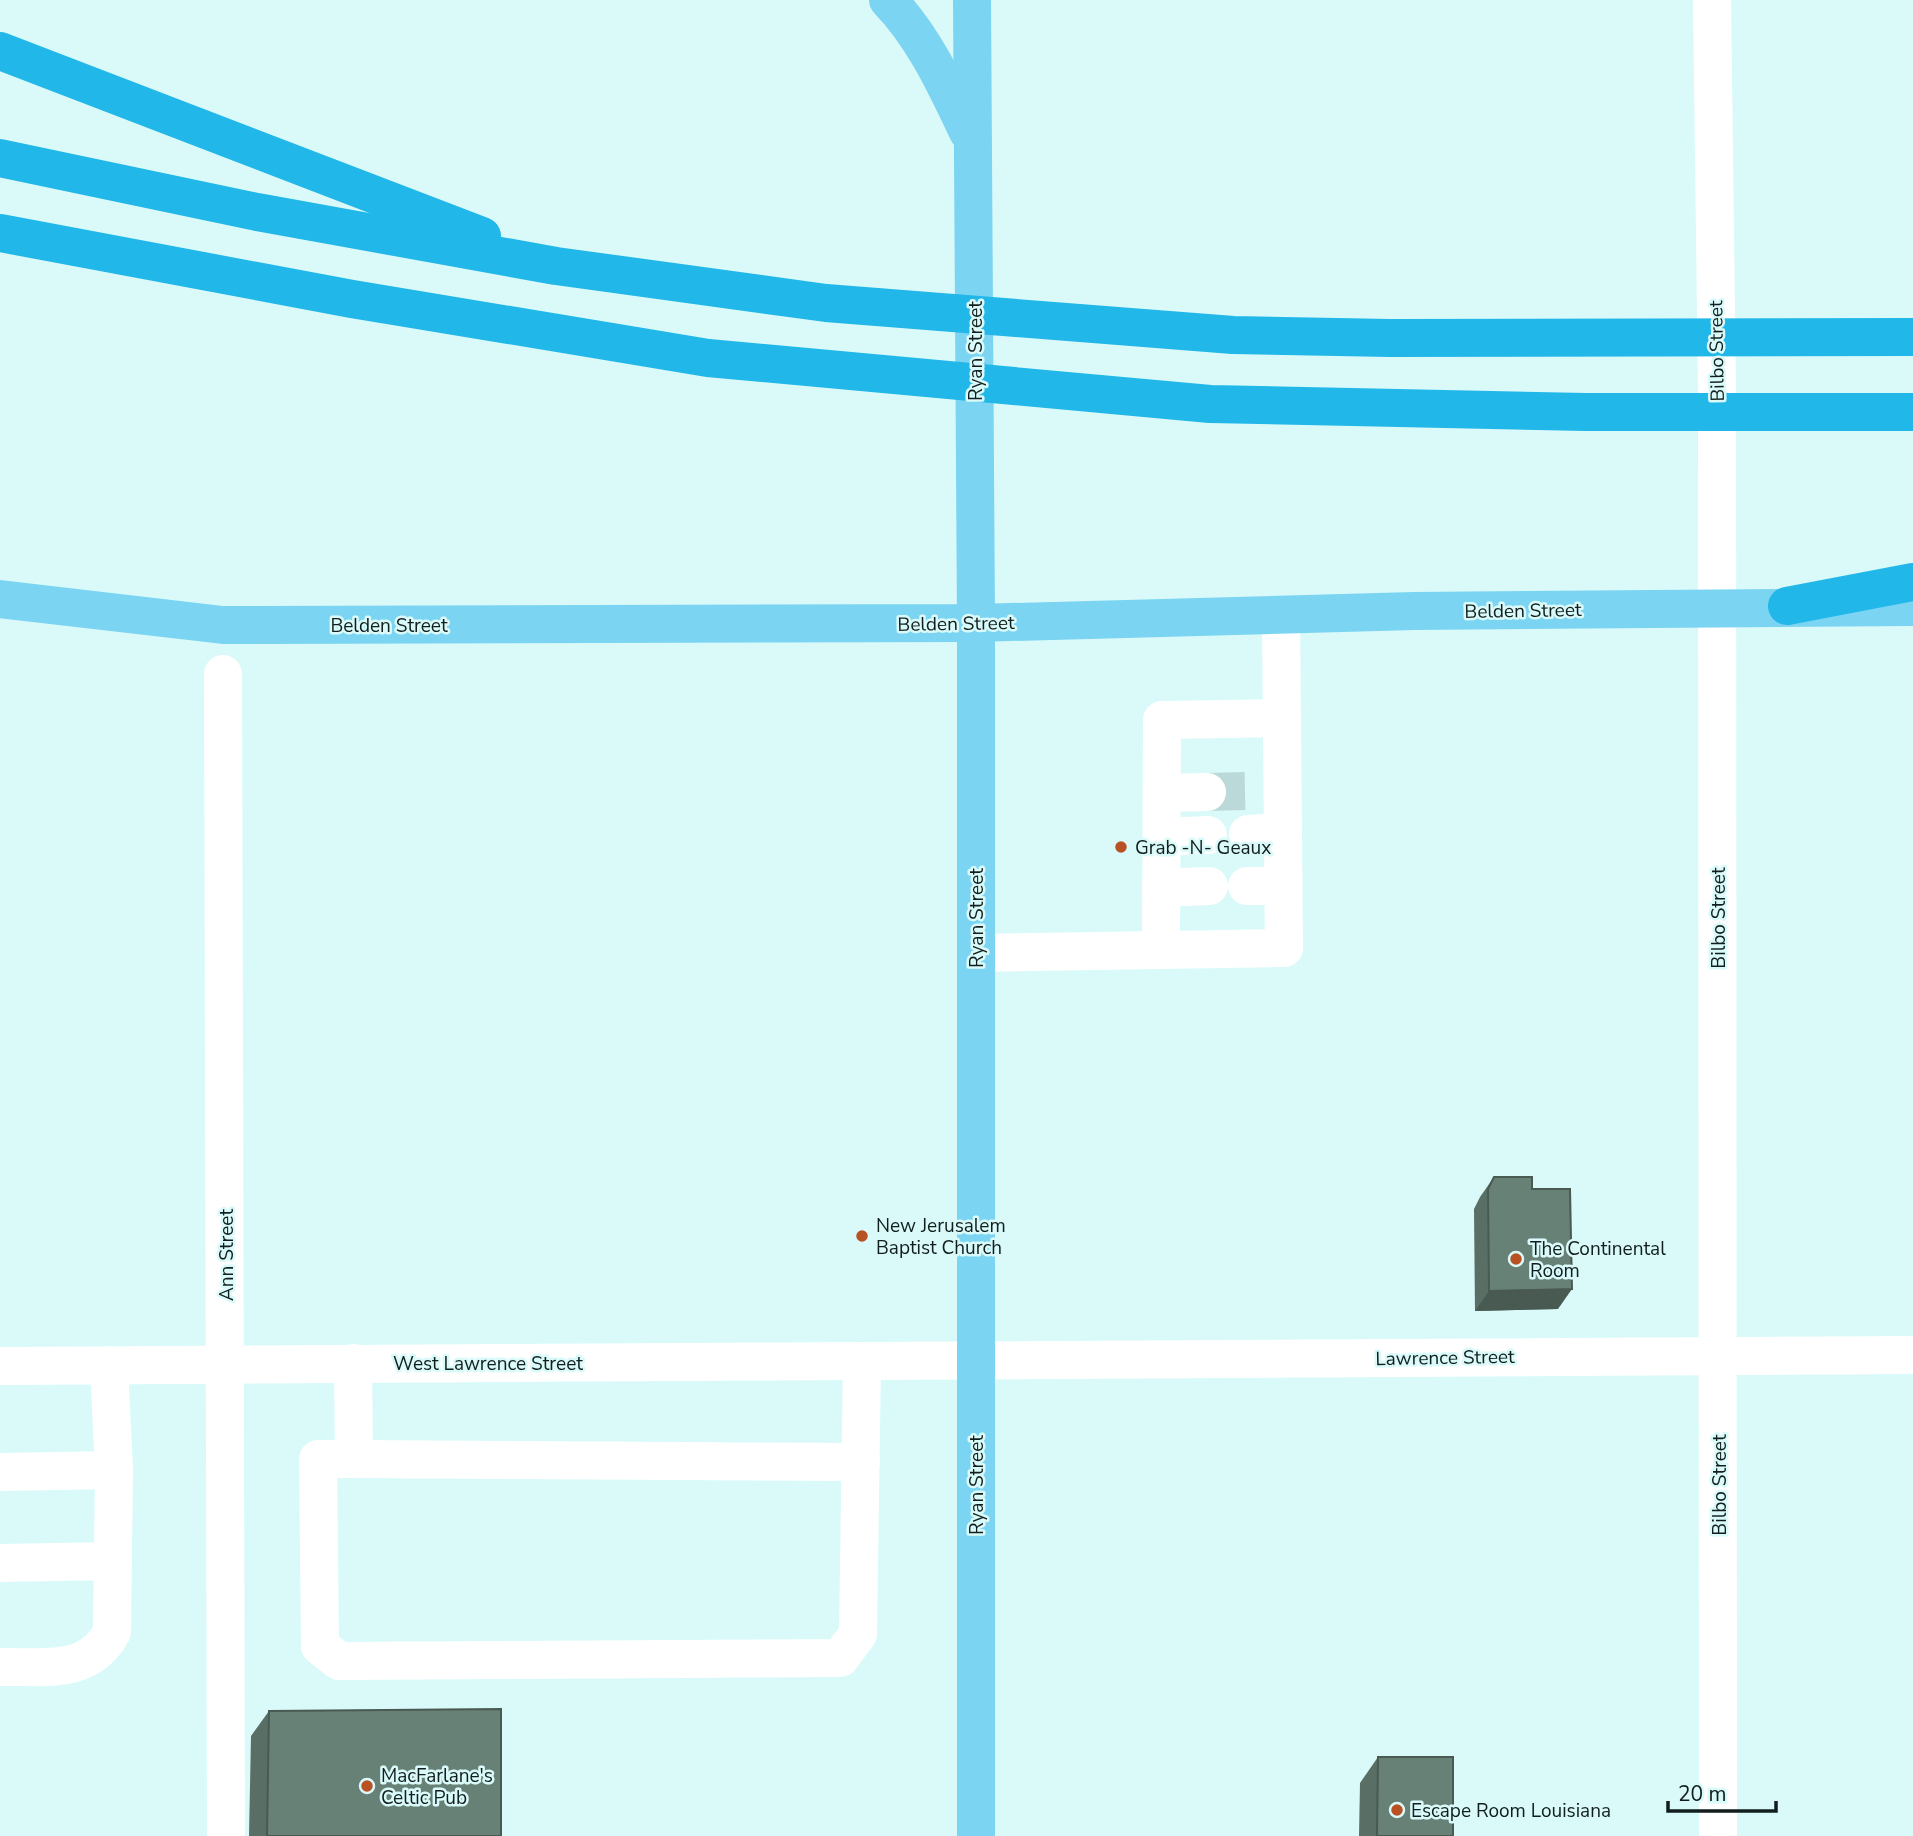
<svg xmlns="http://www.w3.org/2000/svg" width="1913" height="1836" font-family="'Nunito Sans',sans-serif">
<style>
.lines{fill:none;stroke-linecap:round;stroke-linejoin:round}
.minor-tunnel{stroke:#bcd9d9;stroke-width:38;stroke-dasharray:38 19;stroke-linecap:butt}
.minor{stroke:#fff;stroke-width:38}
.major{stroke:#7ad4f2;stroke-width:38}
.highway{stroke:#22b7e9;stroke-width:38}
.wall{fill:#596f65}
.shaded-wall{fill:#495a53}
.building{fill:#688176;stroke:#495a53;stroke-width:2}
.poi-dot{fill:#b85224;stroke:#dafafa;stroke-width:2.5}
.labels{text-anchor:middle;stroke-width:5;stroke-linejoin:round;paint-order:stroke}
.street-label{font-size:19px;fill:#121e1e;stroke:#dafafa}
.poi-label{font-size:19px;fill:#121e1e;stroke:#dafafa;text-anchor:start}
</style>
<rect width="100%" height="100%" fill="#dafafa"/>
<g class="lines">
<!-- minor-tunnel -->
<path class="minor-tunnel" d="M1207,792L1248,791"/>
<!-- minor -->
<g class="minor">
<path d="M1712,0L1717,390L1718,1836"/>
<path d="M223,674L226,1836"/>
<path d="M1162,793L1207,792"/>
<path d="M1248,834L1283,832"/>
<path d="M1162,837L1208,835"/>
<path d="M1247,886H1283"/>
<path d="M1161,888L1209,886"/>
<path d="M1161,949L1162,720L1282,718"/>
<path d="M976,953L1284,948L1281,615"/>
<path d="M353,1363L354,1459H318L320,1646L339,1661L840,1658L858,1634L862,1362"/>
<path d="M0,1366L1913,1355"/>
<path d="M354,1459L861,1462"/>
<path d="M0,1472L114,1470L109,1365"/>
<path d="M0,1563L113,1561"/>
<path d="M0,1667C44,1666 88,1676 112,1632L114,1470"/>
</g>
<!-- major -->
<g class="major">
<path d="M888,0C924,37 946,86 968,132"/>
<path d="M972,0L976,623V1836"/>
<path d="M0,599L223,625L976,623L1414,611L1913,607"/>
</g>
<!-- highway -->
<g class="highway">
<path d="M0,51L482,236"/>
<path d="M0,158L257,212L556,266L826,303L1233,335L1390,338L1913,337"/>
<path d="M0,233L352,299L708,358L1210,404L1586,412H1913"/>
<path d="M1787,606L1913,582"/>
</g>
</g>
<!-- wall -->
<g class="wall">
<path d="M1494,1177L1558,1309L1475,1311L1474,1209L1480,1197Z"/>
<path d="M269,1711L501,1836H249L251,1736Z"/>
<path d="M1378,1757L1453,1836H1359L1360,1783Z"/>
</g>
<!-- shaded-wall -->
<path class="shaded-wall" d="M1572,1289L1558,1309L1475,1311L1489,1291Z"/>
<!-- building -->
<g class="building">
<path d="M1494,1177H1532V1189H1570L1572,1289L1489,1291L1488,1189Z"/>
<path d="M501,1709V1836H267L269,1711Z"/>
<path d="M1378,1757H1453V1836H1377Z"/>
</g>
<!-- markers -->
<g class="poi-dot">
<circle cx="1121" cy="847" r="7"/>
<circle cx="862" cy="1236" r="7"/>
<circle cx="1516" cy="1259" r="7"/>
<circle cx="367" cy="1786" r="7"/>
<circle cx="1397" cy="1810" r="7"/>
</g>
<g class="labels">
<!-- street labels -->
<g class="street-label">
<text transform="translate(975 351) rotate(-90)" y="7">Ryan Street</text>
<text transform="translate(1716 351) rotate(-91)" y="7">Bilbo Street</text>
<text transform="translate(1523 610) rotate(-1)" y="7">Belden Street</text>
<text transform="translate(956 623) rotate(-1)" y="7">Belden Street</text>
<text x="389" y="632">Belden Street</text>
<text transform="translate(976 918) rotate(-90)" y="7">Ryan Street</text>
<text transform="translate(1718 918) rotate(-90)" y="7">Bilbo Street</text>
<text transform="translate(226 1255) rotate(-90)" y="7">Ann Street</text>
<text transform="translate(1445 1357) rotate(-1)" y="7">Lawrence Street</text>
<text x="488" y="1370">West Lawrence Street</text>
<text transform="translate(976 1485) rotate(-90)" y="7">Ryan Street</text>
<text transform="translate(1719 1485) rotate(-90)" y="7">Bilbo Street</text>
</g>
<!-- poi labels -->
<g class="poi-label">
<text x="1135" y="854">Grab -N- Geaux</text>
<text x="876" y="1232">New Jerusalem<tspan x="876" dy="22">Baptist Church</tspan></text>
<text x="1530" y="1255">The Continental<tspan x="1530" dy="22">Room</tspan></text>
<text x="381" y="1782">MacFarlane's<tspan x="381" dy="22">Celtic Pub</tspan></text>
<text x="1411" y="1817">Escape Room Louisiana</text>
</g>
</g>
<!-- scale -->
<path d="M1668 1801v10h108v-10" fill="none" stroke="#121e1e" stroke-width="3.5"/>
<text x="1678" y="1801" font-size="21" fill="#121e1e" stroke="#dafafa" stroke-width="5" paint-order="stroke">20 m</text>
</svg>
